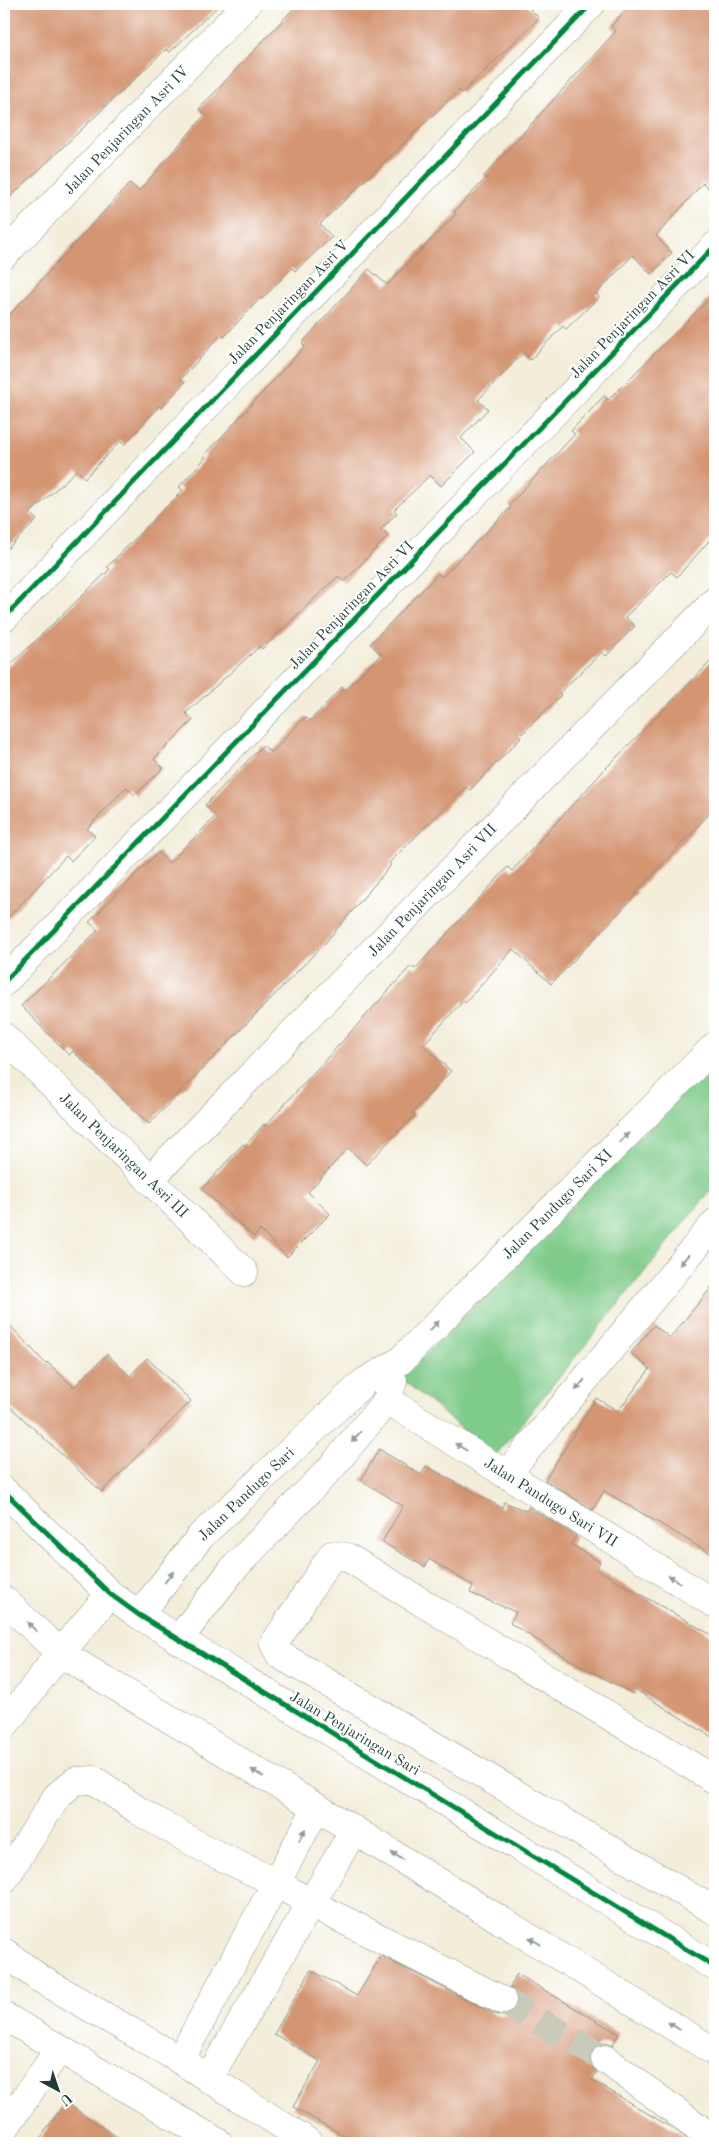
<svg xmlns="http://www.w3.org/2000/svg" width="719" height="2147" font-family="'Old Standard TT',serif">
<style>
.green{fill:#7fcb8a;stroke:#4f845f}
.building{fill:#d49573}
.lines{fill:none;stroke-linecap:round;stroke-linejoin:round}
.minor-tunnel{stroke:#c9cab9;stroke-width:28;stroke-dasharray:28 14;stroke-linecap:butt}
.minor-casing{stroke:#899587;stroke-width:29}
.minor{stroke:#fff;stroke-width:28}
.cycleway-casing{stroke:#fff;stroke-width:8}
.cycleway{stroke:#00873e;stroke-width:5}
.oneway{fill:#8f9e9a}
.labels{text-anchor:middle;stroke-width:4;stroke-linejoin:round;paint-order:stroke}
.street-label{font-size:15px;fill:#1f3d34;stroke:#fff}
</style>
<rect width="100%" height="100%" fill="#fff"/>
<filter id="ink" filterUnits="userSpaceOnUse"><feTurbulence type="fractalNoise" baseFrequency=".02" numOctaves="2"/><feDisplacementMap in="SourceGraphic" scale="10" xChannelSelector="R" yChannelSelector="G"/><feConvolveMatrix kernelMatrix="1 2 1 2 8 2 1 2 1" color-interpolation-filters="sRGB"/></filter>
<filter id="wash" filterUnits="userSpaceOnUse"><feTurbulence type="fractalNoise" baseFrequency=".0096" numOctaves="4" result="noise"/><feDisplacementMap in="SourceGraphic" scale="20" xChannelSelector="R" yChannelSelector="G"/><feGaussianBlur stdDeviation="1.12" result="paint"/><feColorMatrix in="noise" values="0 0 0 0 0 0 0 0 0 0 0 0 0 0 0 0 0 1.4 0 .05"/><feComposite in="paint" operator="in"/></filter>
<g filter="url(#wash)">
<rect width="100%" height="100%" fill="#f3edda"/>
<!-- green -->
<path class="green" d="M715,1060V1185L495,1456L402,1379Z"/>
<g id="blocks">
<!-- building -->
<g class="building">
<path d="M4,4H220L170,52L166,49L4,203Z"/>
<path d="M298,4H525L539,18L462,93L459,90L320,224L332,237L295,271L292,268L262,299L260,298L224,337L221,335L181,379L185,382L161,408L159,406L124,445L120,441L85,478L77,470L30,513L37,520L4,552V321L130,183L139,191L205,115L199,109Z"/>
<path d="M631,4H715V195L703,183L656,236L672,253L651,274L633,255L596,294L599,297L566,329L563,326L530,360L523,353L478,400L488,409L461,438L475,452L441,486L430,475L394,510L397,513L381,529L388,536L344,582L338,576L262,649L260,646L186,713L193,720L154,759L163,768L135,795L126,787L87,829L95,836L71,861L66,856L4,922V671L110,569L107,567L183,490L179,487L206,457L204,456L305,346L302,343L369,269L387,285L456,214L454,212L486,178L484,176L616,31L611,26Z"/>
<path d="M715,293V534L677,577L671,572L625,617L635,626L606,656L602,652L559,693L561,695L519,737L521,738L470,790L466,787L389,863L391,865L325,943L149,1124L73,1051L69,1055L21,1006L98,930L89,922L158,852L169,863L216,816L205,805L263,745L271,753L305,717L310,721L342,687L345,690L381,654L370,644L438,574L442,577L511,507L509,505L575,434L571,431L604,396L608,400Z"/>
<path d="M715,657V808L636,892L637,894L551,984L513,949L465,1003L463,1001L423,1045L451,1071L412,1113L415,1115L366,1165L348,1148L308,1192L330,1214L287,1257L260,1230L254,1237L202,1189L243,1144L245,1146L264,1124L265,1126L411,966L415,969L508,867L512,871L607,767Z"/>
<path d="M715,1283V1556L604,1491L593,1510L545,1480L596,1398L618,1411L650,1369L631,1353L654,1325L670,1338Z"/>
<path d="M4,1319L46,1364L47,1362L74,1387L107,1354L130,1376L147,1358L191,1401L102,1492L4,1401Z"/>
<path d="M379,1449L421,1475L426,1466L502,1508L504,1502L526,1511L529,1507L576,1536L571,1544L600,1562L596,1569L715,1637V1739L636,1690L633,1694L553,1650L510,1623L516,1612L470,1593L473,1586L429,1559L425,1567L382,1542L403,1506L361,1480Z"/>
<path d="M381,1956L495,2014L502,2016L510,2013L516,2007L518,1999L515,1992L510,1987L517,1974L619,2034L612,2046L606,2043L599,2045L592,2050L589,2058L591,2065L597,2072L592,2080L677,2131L693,2143H357L293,2107L320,2061L274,2034L311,1970L357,1996Z"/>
<path d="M65,2102L126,2143H37Z"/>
</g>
</g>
</g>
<g filter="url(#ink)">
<use href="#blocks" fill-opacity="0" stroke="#899587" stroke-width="1"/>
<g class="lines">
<!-- minor-tunnel -->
<path class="minor-tunnel" d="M502,2000L605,2059"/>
<defs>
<g id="minor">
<path d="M4,255L247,4"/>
<path d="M4,618L591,4"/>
<path d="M4,982L715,246"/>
<path d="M4,1037L244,1272"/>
<path d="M149,1180L715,601"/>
<path d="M387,1400L715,1604"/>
<path d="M506,1475L715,1223"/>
<path d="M4,1491L110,1594L139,1615L715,1967"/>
<path d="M4,1600L60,1653L354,1830L715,2052"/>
<path d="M139,1615L200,1537L364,1382L400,1361L715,1046"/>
<path d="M178,1640L233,1569L331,1468L387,1400L393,1381"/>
<path d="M4,1726L60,1653L110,1594"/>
<path d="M715,1780L347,1557L332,1555L274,1644L280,1655L715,1911"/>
<path d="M4,1880L57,1796L75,1781L94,1780L139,1811L205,1849L277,1883L310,1903L502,2000"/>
<path d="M4,1952L39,1978L180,2060L310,2143"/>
<path d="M4,2016L219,2143"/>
<path d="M605,2059L715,2140"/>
<path d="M180,2060L316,1809"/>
<path d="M208,2079L354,1830"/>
<path d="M4,2129L59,2049"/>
</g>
</defs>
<!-- minor casing -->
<use href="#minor" class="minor-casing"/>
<!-- minor -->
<use href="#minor" class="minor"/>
<defs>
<g id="cycleway">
<path d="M4,618L591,4"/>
<path d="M4,982L715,246"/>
<path d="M4,1491L110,1594L139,1615L715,1967"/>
</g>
</defs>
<!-- cycleway casing -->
<use href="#cycleway" class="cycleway-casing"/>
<!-- cycleway -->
<use href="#cycleway" class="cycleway"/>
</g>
<!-- one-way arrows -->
<defs><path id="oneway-solid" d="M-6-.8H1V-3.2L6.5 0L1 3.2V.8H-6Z" transform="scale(1.25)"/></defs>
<g class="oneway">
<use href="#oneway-solid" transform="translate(624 1138) rotate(-45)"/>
<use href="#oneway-solid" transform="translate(684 1260) rotate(130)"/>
<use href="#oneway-solid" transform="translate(434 1326) rotate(-45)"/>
<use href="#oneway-solid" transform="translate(580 1385) rotate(130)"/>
<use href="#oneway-solid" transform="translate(356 1437) rotate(130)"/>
<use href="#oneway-solid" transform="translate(461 1447) rotate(-148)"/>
<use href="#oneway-solid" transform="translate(169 1577) rotate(-52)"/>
<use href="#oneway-solid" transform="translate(674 1579) rotate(-148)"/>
<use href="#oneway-solid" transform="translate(32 1627) rotate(-136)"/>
<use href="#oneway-solid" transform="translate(257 1773) rotate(-149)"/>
<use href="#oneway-solid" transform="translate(302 1835) rotate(-62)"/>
<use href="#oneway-solid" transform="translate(397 1856) rotate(-148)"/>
<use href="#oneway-solid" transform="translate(535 1941) rotate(-148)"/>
<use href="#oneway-solid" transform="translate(674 2026) rotate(-148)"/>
</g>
</g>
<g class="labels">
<!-- street labels -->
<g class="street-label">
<text transform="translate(126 130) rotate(-46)" y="5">Jalan Penjaringan Asri IV</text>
<text transform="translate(288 302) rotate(-46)" y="5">Jalan Penjaringan Asri V</text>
<text transform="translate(632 314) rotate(-46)" y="5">Jalan Penjaringan Asri VI</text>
<text transform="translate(351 605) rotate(-46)" y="5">Jalan Penjaringan Asri VI</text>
<text transform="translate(432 890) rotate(-46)" y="5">Jalan Penjaringan Asri VII</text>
<text transform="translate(124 1155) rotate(44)" y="5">Jalan Penjaringan Asri III</text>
<text transform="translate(557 1204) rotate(-45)" y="5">Jalan Pandugo Sari XI</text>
<text transform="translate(246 1494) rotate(-44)" y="5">Jalan Pandugo Sari</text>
<text transform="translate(551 1502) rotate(32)" y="5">Jalan Pandugo Sari VII</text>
<text transform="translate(355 1733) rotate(31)" y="5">Jalan Penjaringan Sari</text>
</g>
</g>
<!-- margin -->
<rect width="719" height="2147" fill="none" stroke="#fff" stroke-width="20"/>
<!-- north arrow -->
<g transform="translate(58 2090) rotate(140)" stroke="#ffffff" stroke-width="4" paint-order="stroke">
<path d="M0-4L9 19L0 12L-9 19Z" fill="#1f3d34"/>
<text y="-8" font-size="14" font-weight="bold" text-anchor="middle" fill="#1f3d34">U</text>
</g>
</svg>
